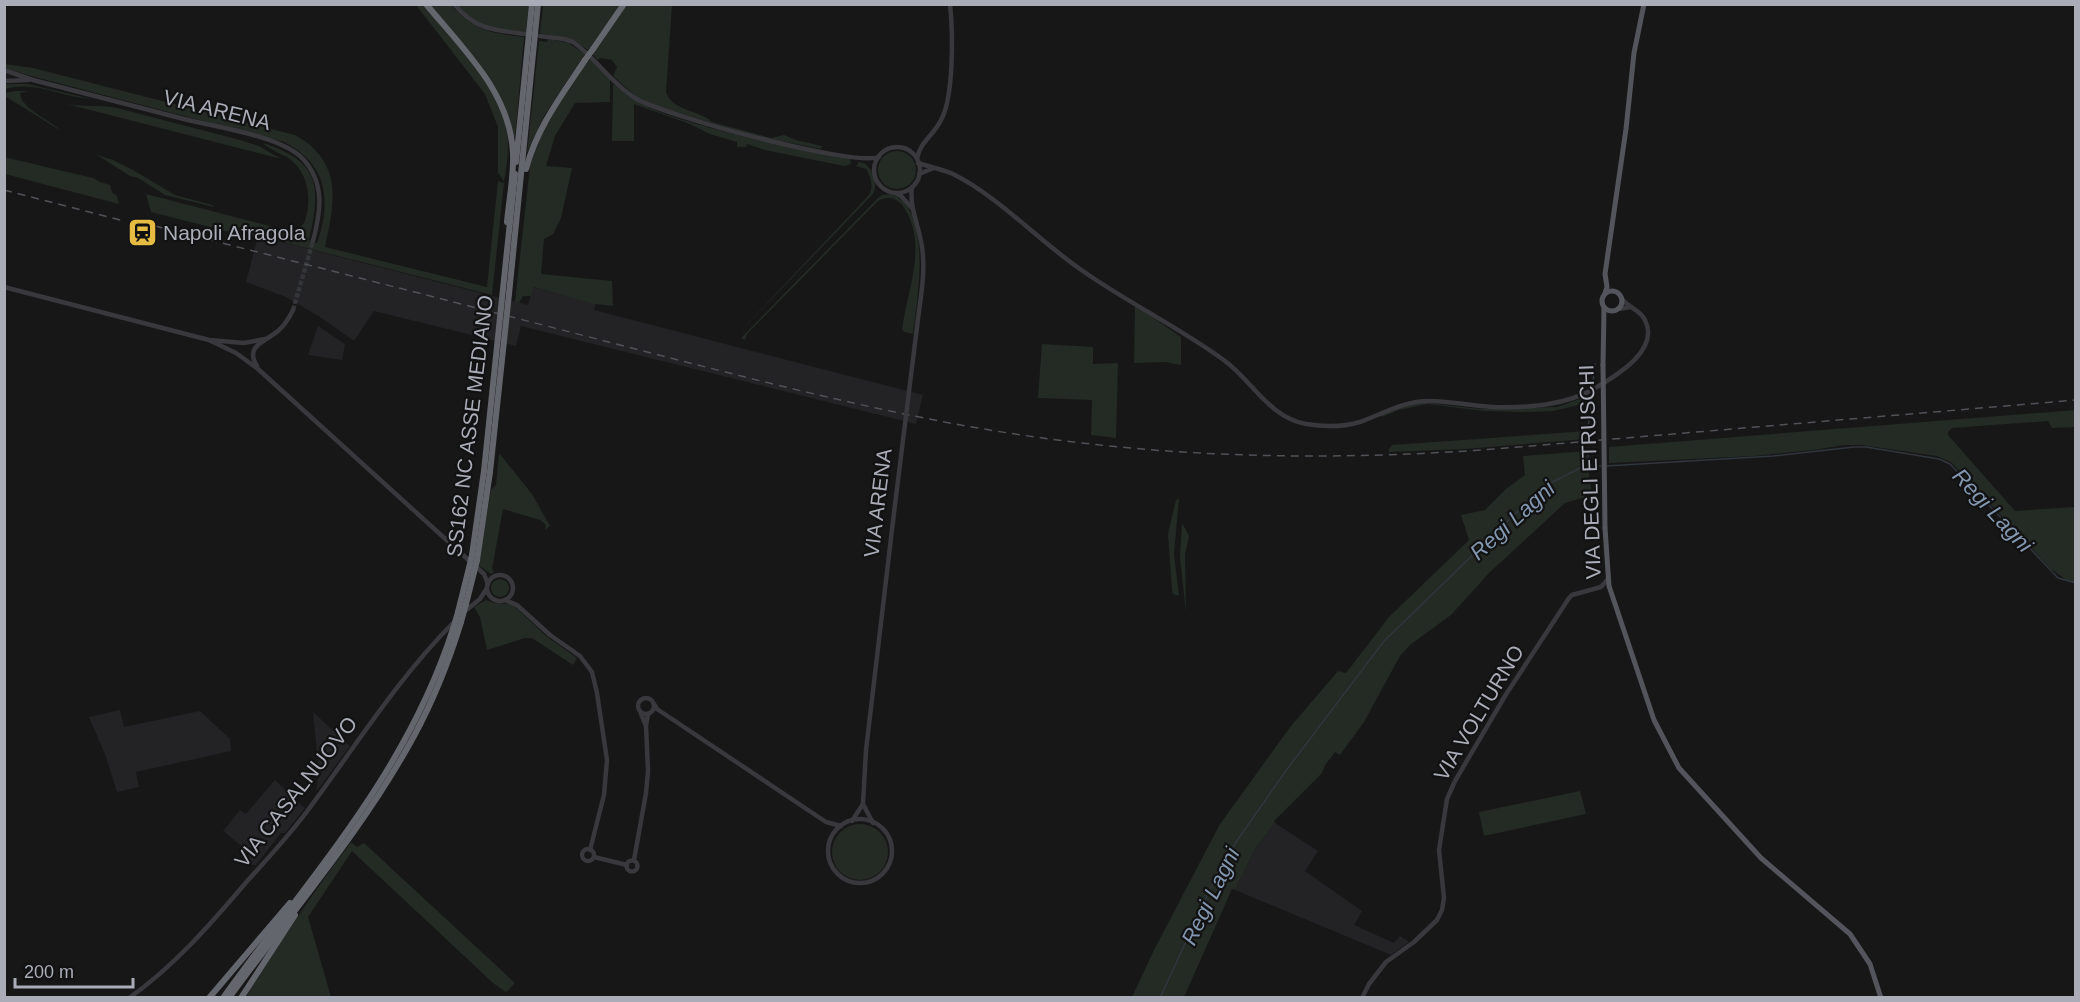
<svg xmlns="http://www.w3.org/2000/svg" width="2080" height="1002" font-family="Helvetica,sans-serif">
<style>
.built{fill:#232325}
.green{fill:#232b24}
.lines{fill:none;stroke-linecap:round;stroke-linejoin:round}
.stream{stroke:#30363d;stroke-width:1.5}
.minor-tunnel{stroke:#343538;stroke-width:4.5;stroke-dasharray:4.5 2;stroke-linecap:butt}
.minor{stroke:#38383d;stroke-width:4.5}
.major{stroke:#54555c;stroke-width:5}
.highway{stroke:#64666e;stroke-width:6}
.rail{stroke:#515258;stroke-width:1.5;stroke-dasharray:8 6;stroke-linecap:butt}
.minor-bridge{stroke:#38383d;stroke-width:4.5}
.major-bridge{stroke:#54555c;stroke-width:5}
.highway-bridge{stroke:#64666e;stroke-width:6}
.labels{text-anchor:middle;stroke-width:4.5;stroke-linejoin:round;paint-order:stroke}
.street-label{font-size:21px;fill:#aaadb7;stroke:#121213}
.poi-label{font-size:21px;fill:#aaadb7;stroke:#121213;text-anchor:start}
.water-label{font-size:22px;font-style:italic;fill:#8398b0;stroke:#121213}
</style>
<rect width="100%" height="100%" fill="#171718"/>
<!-- built -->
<g class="built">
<path d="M258,236L528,305L533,287L596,303L594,310L923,395L916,424L521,326L516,346L374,311L354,341L320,317L286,297L246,282Z"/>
<path d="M318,326L345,344L342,360L308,355Z"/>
<path d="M120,710L124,727L200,711L230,739L231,751L136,772L139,787L117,792L105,754L89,717Z"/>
<path d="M313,712L350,746L316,792L319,773Z"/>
<path d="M275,780L305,808L285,833H281L256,865H251L249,852L223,831L240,810L246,814Z"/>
<path d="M1275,823L1318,851L1305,871L1362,911L1354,925L1394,943L1400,936L1409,942L1391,955L1235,890L1255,849Z"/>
</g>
<!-- green -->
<g class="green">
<path d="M416,5H424C453,39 489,74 504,117C511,138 508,160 504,181L498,173V127L485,94Z"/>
<path d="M430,5H451C474,31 491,33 524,37L515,138L493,84L477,60Z"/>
<path d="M457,5H529L526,32C497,29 477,28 457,5Z"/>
<path d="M543,5H621L588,50L573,40L540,33Z"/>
<path d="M626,5H672L666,92C672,111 700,110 712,122L771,138L784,135L796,140L822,146L821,149L761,137L656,107L634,95L613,76L617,67L612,60L600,58L598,60L592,54Z"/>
<path d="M548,39L568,43L585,54L544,116L527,153L539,41L547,42Z"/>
<path d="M590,59L610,79V102L575,103L555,136L546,166L572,168L561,218L553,234L544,239L541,274L612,281L613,306L595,304L534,287L531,296H523L519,303L515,302L530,166L538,137L579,72Z"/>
<path d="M4,64L33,68L295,135C301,139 309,143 314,149C342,176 332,213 325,247L487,287L498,181L504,183L492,295L259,236L257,239L151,212L146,194L289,231C299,230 304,226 306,217C312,196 307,170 287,157C279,153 269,149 263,143C321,162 321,187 309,240L317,243C332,201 327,163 284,142L31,76L6,68Z"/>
<path d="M5,84H28L91,99C62,97 34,80 5,89Z"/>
<path d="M613,85H615C644,111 679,119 715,129C760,141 805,150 850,159L851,164L844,166L765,150L747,144L746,147H737V142L710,134L690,124L634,104V141H612Z"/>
<path d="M16,91H28L20,93C21,109 49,119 61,131L5,96V93Z"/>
<path d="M63,103C81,108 99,104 117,108L240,140L259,146L281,159Z"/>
<circle cx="897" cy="170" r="19"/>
<path d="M97,155L113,160L133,170L175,195L212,205L214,207L165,195L138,178L130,176Z"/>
<path d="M4,157L93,178L100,182L110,185L112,192L117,196L119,204L5,174Z"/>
<path d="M859,162C872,163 879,183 873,194L737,335L869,195C874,187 871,177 866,169L856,166Z"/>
<path d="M890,194C934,207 917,301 913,334L905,332L902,330C907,289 929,244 903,206C896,197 887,196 878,201L747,334L745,340L741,338L878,198L882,195Z"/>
<path d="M1135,305L1181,337V365L1166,362L1134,363Z"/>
<path d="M1042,344L1093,347V364L1118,363L1116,438L1091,435L1092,400L1038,398Z"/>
<path d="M1591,395V402L1553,411L1531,412L1484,411L1427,404L1399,410L1382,417L1381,415L1404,406L1425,403L1482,409L1557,407Z"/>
<path d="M2075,410V427L2052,428L2048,421L1952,428L1948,432V435L2015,511L2075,507V583L2068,581L2051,569L1952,463L1937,456L1861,445H1845L1813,450L1754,456L1609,463V447Z"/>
<path d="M1587,431L1585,435L1587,439L1464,449L1389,452V449L1392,445Z"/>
<path d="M1586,451L1592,495L1565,503L1490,572L1451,615L1410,645L1400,656L1364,722L1340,755L1335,752L1325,765L1322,773L1274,821L1275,823L1255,849L1235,890L1232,889L1184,997H1132L1153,952L1220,824L1291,726L1338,671L1346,673L1389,617L1469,540L1461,515L1485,510L1506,489L1525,475L1523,456Z"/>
<path d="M499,453L532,494L550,526L545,530L546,525L540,520L503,509L492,569L494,572L491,574L478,565L491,490L496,485Z"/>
<path d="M1179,498L1174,554L1179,596L1173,594L1172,590L1168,534L1176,500Z"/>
<path d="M1182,523L1189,536L1185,555L1186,613L1180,557Z"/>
<circle cx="500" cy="588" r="9"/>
<path d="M486,600L495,603L512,604L546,636L577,658L573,665L532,638H525L487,650L480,617L474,607Z"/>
<path d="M1580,791L1586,814L1484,836L1479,812Z"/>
<circle cx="860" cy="852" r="28"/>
<path d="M351,842L357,847L364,843L515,983L506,992L493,983L352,851L308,917L331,997L246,998L252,986C284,937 316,888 351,842Z"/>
</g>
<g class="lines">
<!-- stream -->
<g class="stream">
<path d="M1593,382L1595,364"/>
<path d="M1587,435L1592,398"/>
<path d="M1588,450L1589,466"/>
<path d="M1606,466L1773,456L1854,447H1866L1939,459L1950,464L2058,578L2076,583"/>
<path d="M1160,998L1217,874L1236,842L1285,772L1384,641L1543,487L1582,467L1601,466"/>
</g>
<!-- minor-tunnel -->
<path class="minor-tunnel" d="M293,310L313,241"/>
<!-- minor -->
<g class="minor">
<path d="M454,4C475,30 494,30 525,34"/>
<path d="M540,36L564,39L573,42C596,58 611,83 635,98C662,115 852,167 879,157"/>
<path d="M4,70L33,80C83,93 134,106 184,119C215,127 282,136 303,159C325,183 321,211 313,241"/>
<path d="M4,81L28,80"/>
<circle cx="897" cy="170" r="23"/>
<path d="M917,159C919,143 934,135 941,120C954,97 953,32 950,4"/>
<path d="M918,163C930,167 942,169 953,174C999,197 1038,240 1080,269C1126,302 1179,327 1225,361C1253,382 1269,417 1306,424C1324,427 1343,427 1360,422C1383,414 1403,401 1429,401C1450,401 1471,406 1492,407C1527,408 1566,406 1597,387C1617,375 1660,350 1645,320C1640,310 1629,308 1622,299"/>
<path d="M919,174L934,168"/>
<path d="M912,187C909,208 919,225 922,247C926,273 920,300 917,327"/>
<path d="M895,193L901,196L911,207"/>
<path d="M4,287L209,340L244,343L265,339"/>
<path d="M1619,309L1631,307"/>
<path d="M209,340L236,353L258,369L484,574L488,584"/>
<path d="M257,366C244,345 266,342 279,330C285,325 289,318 293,310"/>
<circle cx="500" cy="588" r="13"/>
<path d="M505,600L517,605L550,635L580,656L592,672L597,693L607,760L604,795L590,850"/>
<path d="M464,612L480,599L487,588"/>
<circle cx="646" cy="706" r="8"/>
<path d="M654,704L657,709L826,822L841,826"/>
<path d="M641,714L646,726L648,714"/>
<circle cx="860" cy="851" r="32"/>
<path d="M852,821L863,804"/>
<path d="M873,823L863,804L866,750L893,521"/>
<circle cx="588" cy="855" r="6"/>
<path d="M594,857L627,865"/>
<path d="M634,860L646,793L648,771L646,726"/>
<circle cx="632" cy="866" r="5.5"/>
<path d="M129,998C173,967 208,927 243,886C266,860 291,834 311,806C357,744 399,677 454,622"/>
<path d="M1362,998L1369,984L1386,962L1414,942L1437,920L1442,910L1444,898L1439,850L1447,799L1455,781L1505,696L1569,598L1572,595L1601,587L1608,579"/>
</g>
<!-- major -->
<g class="major">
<circle cx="1612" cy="301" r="10"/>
<path d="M1605,293L1607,287L1605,274L1626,129L1634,53L1644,4"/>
<path d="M1603,365L1604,308"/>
<path d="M1605,528L1609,586L1654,720L1679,768L1761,858L1850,934L1870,964L1881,998"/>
</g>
<!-- highway -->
<g class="highway">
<path d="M426,4C463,49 510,92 513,153C514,176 509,200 507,222"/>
<path d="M593,49L624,4"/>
<path d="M516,162L532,4"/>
<path d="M526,169C537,127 562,95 585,60"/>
<path d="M509,294L538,4"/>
<path d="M472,555L484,471"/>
<path d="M477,560L490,472"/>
<path d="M466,604L474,572"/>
<path d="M458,612L469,568"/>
<path d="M209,998L290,903"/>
<path d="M223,998C310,876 406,775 453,629"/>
<path d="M229,998C292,911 363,830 414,736C434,699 449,661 461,622"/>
<path d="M241,998L295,915"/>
</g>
<!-- rail -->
<g class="rail">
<path d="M4,190L124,221"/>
<path d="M155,226C313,266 470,306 628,347C768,383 906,420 1050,439C1198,459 1347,460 1495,449L2076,400"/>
</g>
<!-- minor-bridge -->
<path class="minor-bridge" d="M893,521L917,327"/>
<!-- major-bridge -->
<path class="major-bridge" d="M1603,365L1605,528"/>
<!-- highway-bridge -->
<g class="highway-bridge">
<path d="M585,60L593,49"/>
<path d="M484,471L515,174"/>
<path d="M490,472L509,294"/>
<path d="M469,568L472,555"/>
<path d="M474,572L477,560"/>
<path d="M461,622L466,604"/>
<path d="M453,629L458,612"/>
</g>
</g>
<!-- icons -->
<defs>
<symbol id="station-square" viewBox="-11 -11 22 22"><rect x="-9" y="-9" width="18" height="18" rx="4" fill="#e5bb42" stroke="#121213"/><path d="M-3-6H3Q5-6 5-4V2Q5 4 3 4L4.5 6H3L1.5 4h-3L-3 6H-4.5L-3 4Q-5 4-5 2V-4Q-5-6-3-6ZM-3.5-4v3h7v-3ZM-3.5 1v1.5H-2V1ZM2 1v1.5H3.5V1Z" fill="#111"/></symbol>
</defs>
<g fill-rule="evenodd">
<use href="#station-square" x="126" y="216" width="33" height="33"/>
</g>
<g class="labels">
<!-- street labels -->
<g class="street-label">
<text transform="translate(217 110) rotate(14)" y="7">VIA ARENA</text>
<text transform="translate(470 426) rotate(-83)" y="7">SS162 NC ASSE MEDIANO</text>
<text transform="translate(1590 472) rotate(-92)" y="7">VIA DEGLI ETRUSCHI</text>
<text transform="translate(878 503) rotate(-83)" y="7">VIA ARENA</text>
<text transform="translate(1479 713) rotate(-59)" y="7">VIA VOLTURNO</text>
<text transform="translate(296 792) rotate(-52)" y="7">VIA CASALNUOVO</text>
</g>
<!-- poi labels -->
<g class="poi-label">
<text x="163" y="240">Napoli Afragola</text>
</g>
<!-- water labels -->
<g class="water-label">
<text transform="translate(1993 510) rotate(47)" y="8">Regi Lagni</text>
<text transform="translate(1512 520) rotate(-42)" y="8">Regi Lagni</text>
<text transform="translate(1210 896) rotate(-64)" y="8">Regi Lagni</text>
</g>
</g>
<!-- border -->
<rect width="2080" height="1002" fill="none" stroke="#aaadb7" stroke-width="12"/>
<!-- scale -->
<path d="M15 978v9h118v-9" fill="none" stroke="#aaadb7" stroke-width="3"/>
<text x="24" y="978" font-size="18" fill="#aaadb7" stroke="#121213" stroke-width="4.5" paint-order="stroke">200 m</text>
</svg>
